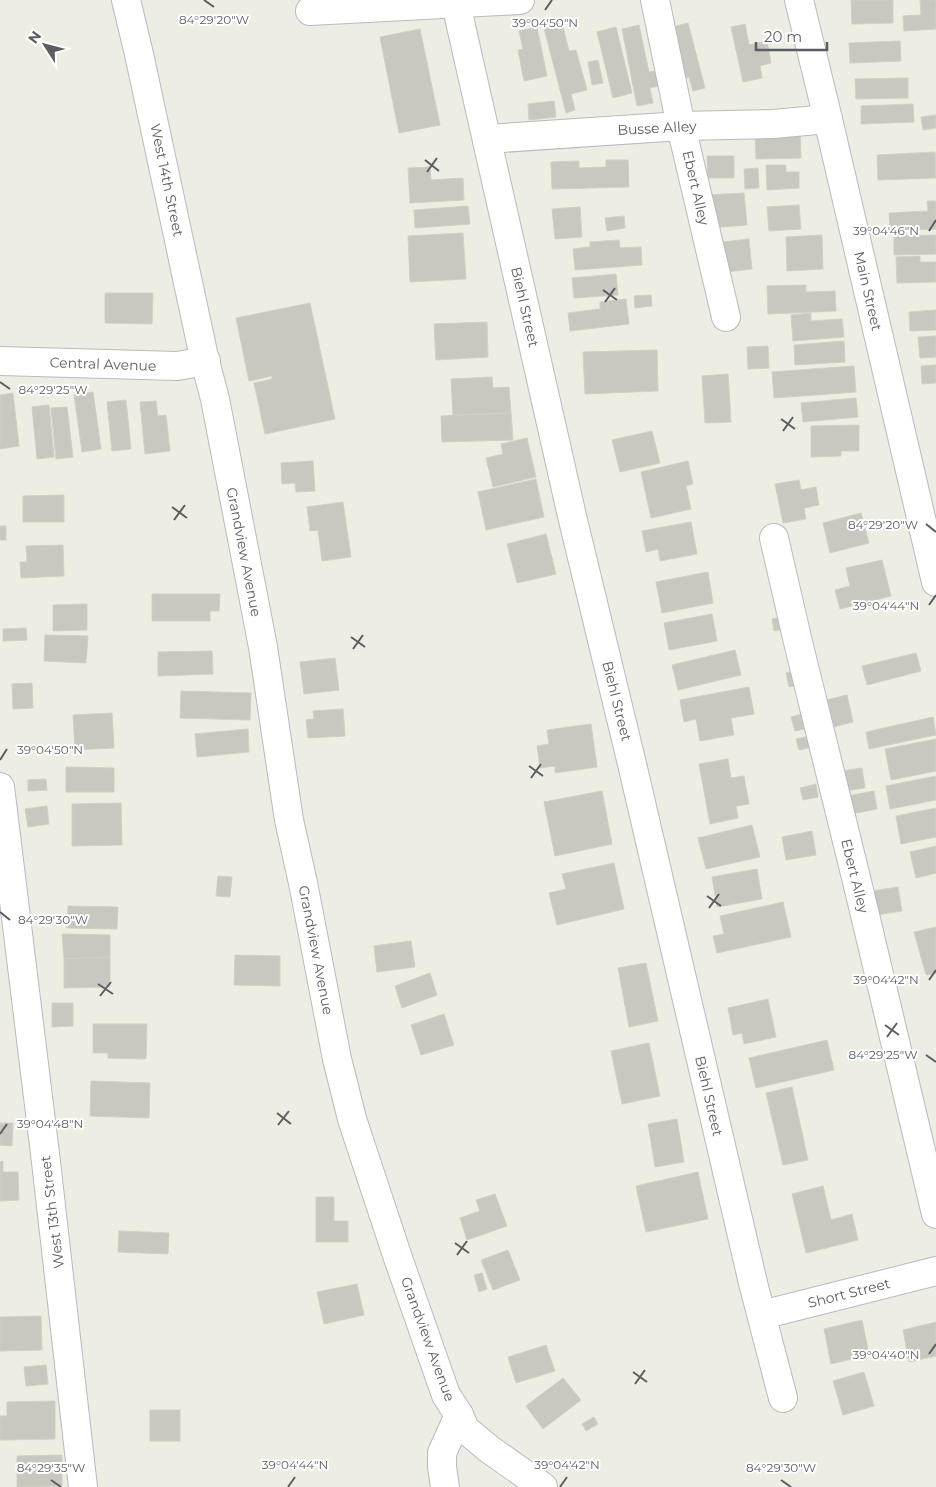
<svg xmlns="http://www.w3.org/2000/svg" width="936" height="1487" font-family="Montserrat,sans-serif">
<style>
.building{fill:#c8c7c0;stroke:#d2d0c2}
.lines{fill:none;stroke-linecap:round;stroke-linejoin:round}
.minor-casing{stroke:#b8babf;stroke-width:30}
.minor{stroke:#fff;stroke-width:28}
.ticks{fill:none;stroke:#5b5d63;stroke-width:2}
.labels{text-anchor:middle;stroke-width:4;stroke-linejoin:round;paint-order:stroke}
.street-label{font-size:14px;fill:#5b5d63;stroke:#fff}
.ticks-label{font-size:12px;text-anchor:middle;fill:#5b5d63;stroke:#fff;stroke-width:4;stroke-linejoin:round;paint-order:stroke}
</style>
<rect width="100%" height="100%" fill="#edede3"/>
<!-- building -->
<g class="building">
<path d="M851,0H893V23L852,24Z"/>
<path d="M920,0H936V29L904,31L903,16L921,15Z"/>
<path d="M562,23L569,51L576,50L587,90L571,94L575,110L566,113L544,28Z"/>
<path d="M688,23L705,88L693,91L689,77L677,80L665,29Z"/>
<path d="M745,24L749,45L767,41L771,63L760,66L762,78L743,82L731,27Z"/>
<path d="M639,25L649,72L657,71L660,86L650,88L653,103L637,106L622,29Z"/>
<path d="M537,27L547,76L524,81L518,50L523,49L519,31Z"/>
<path d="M616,27L632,93L613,98L597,32Z"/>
<path d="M420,29L440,125L399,133L380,37Z"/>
<path d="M900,41L901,61L850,63L849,43Z"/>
<path d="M598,60L603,83L592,85L588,62Z"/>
<path d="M908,78V98L856,99L855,79Z"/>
<path d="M554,101L556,117L529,120L528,104Z"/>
<path d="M913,104L914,122L861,124V106Z"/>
<path d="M936,115V128L923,130L921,117Z"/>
<path d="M800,130L801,158L756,159L755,131Z"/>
<path d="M935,152L936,178L878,180L877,155Z"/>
<path d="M707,156H734V178H708Z"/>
<path d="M606,160H628L629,187L552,189L551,162L579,161V168L606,167Z"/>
<path d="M766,165H786V172H799V188L767,190Z"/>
<path d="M430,167L431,180L463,178L464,200L410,203L408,168Z"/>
<path d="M758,168L759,188L745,189L744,169Z"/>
<path d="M744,193L747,225L710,228L708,195Z"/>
<path d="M927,201H936V229L890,231L889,213L928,211Z"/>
<path d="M799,205L801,229L769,231L767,207Z"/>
<path d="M468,206L470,224L415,228L414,210Z"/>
<path d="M580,207L582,237L555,239L552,209Z"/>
<path d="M624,216L625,228L607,231L605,218Z"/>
<path d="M463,233L466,279L410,282L408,236Z"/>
<path d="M822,235L823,269L787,271L786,237Z"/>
<path d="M936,235V254L894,255V236Z"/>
<path d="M749,239L752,269L727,272L723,242Z"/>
<path d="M619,240L620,248L641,247L642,265L575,270L573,249L590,247V242Z"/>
<path d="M920,256V262H936V282L897,283L896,257Z"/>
<path d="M616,274L618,295L574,298L572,278Z"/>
<path d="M806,285V292L835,291L836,311L768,314L767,286Z"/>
<path d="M105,293H153L152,324L105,323Z"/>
<path d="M651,295L652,306L635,308L634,296Z"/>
<path d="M626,299L629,324L570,331L568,313L600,309V302Z"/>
<path d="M310,303L335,419L265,434L254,383L272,379V376L249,381L236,318Z"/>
<path d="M936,310V330L910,331L909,312Z"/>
<path d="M811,313V321L842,319L844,337L793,341L791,315Z"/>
<path d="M487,322L488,357L436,360L434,324Z"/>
<path d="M936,336V357L920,358L918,337Z"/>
<path d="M844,341L845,362L795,365L794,345Z"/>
<path d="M768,346L769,368L748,369L747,347Z"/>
<path d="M657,350L658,391L585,394L583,352Z"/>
<path d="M936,365V383L922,384L921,366Z"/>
<path d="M854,366L856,392L774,398L772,372Z"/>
<path d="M728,374L731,422L705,423L702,376Z"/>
<path d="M492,377L493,388L509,387L511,413L453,415L451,379Z"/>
<path d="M93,392L101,449L82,452L74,395Z"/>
<path d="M13,393L19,446L0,449V395Z"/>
<path d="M856,398L858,417L803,422L801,403Z"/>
<path d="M126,400L131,449L112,451L107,402Z"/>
<path d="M156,401L158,416L166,415L170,451L145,454L140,402Z"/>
<path d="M49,405L54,457L37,459L32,407Z"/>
<path d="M67,407L73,457L56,459L51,408Z"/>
<path d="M511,413L513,440L442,442L441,416Z"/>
<path d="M859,425V451H841V456L811,457V426Z"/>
<path d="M652,431L660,463L620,472L612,440Z"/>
<path d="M527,438L536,477L493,487L486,458L503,454L501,444Z"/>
<path d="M313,461L315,491L296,492L295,483L282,484L281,463Z"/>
<path d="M688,461L693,484L686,486L691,509L651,518L641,472Z"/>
<path d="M536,479L544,517L486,530L478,492Z"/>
<path d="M799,480L801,490L816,487L819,505L804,508L806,519L783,523L775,484Z"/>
<path d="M64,495V522H23V496Z"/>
<path d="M343,502L351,557L322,561L318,530L310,531L307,507Z"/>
<path d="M861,513L869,543L830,553L823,523Z"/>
<path d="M691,522L697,554L660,561L658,549L646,552L642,531Z"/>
<rect x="0" y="526" width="6" height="14"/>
<path d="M546,534L556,574L517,583L507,544Z"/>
<path d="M63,545L64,576L21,578L20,562H27L26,546Z"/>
<path d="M882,560L891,596L840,609L835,590L850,586L846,568Z"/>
<path d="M708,572L713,603L662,613L656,582Z"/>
<path d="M152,594H220L219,611H210V621H152Z"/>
<path d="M87,604V630L53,631V605Z"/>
<path d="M712,614L717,641L669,650L664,623Z"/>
<path d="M783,617L785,629L774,631L772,619Z"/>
<path d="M26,628L27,640L3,641V629Z"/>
<path d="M45,635L88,636L86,663L44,661Z"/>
<path d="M735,650L741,675L678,690L672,665Z"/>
<path d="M212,651L213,674L158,676V652Z"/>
<path d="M916,653L921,671L867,685L862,666Z"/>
<path d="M335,658L339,690L304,694L300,662Z"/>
<path d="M794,671L798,685L789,687L786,673Z"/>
<path d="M32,683L33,708L13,709L12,684Z"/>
<path d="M749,687L754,714L731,718L734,735L700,741L696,719L684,722L680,700Z"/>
<path d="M181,691L251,693L250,720L180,718Z"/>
<path d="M847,695L853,722L833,727L826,700Z"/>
<path d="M343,709L345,736L308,738L306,720L314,719L313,711Z"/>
<path d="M112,713L114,748L75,750L73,715Z"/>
<path d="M806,713L810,728L795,731L791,717Z"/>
<path d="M933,717L936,735L869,749L866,732Z"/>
<path d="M591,724L597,767L555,773V766L540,768L537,746L549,744L547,730Z"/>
<path d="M248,729L249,752L197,757L195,734Z"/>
<path d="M810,736L813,747L799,750L796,739Z"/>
<path d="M936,739V771L891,780L885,749Z"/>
<path d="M728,759L731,778L744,776L749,804L736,806L738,818L710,824L699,764Z"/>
<path d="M66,767L114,768V792H66Z"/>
<path d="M862,768L865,788L844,791L841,771Z"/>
<path d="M936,776V800L890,809L886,786Z"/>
<path d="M46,779L47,790L28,791V780Z"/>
<path d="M816,784L818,797L803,800L800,788Z"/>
<path d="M602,791L612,844L555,856L544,802Z"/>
<path d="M874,791L877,809L851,814L848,796Z"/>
<path d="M121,803L122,845L72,846V804Z"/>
<path d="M47,806L49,824L28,827L25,809Z"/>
<path d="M936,808V837L901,844L896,816Z"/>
<path d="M752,825L760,857L706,869L698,838Z"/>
<path d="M812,831L816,855L786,860L782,837Z"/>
<path d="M936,846V873L916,878L910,852Z"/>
<path d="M614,863L624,909L557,925L549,893L566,889L562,874Z"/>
<path d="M757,869L762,899L717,907L712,877Z"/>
<path d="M218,876L232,877L230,897L216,896Z"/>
<path d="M898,887L902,911L876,915L872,891Z"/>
<path d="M783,902L791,937L717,953L713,936L724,934L720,916Z"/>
<path d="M68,906L118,907L117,929L67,928Z"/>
<path d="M936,927V973L926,975L914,932Z"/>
<path d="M62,934L110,935V957L64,959Z"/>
<path d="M411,941L415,967L377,972L374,946Z"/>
<path d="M235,955L280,956V986L234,985Z"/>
<path d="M110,957V987L64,988V959Z"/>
<path d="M646,963L658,1021L629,1027L618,968Z"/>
<path d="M430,973L437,995L402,1008L395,986Z"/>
<path d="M768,999L776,1037L744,1044L742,1033L733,1035L728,1008Z"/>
<path d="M52,1003H73V1026L52,1027Z"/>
<path d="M444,1014L454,1045L421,1055L411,1025Z"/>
<path d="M93,1024H147L146,1059L108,1058V1053H93Z"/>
<path d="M827,1040L834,1070L756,1088L749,1058Z"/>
<path d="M649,1043L660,1096L622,1104L611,1051Z"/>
<path d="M91,1081L150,1083L149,1118L90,1116Z"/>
<path d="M792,1087L808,1160L783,1165L766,1093Z"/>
<path d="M677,1119L684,1162L655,1167L648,1124Z"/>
<path d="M0,1123H13L12,1146L0,1145Z"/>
<path d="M3,1161V1172H18L19,1200L0,1201V1162Z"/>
<path d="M698,1172L708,1219L646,1232L636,1186Z"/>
<path d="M823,1186L831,1220L852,1214L858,1240L806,1253L792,1194Z"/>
<path d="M495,1194L507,1226L467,1240L460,1218L480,1211L476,1200Z"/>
<path d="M316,1197H334V1221H348V1242H316Z"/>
<path d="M119,1231L169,1233L168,1254L118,1252Z"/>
<path d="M508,1250L520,1280L493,1290L481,1260Z"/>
<path d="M482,1273L487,1289L479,1292L474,1275Z"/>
<path d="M357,1284L364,1315L324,1324L317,1292Z"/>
<path d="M41,1316L42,1350L0,1351V1317Z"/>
<path d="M862,1320L869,1355L831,1364L824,1329Z"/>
<path d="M936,1322V1356L909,1362L903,1330Z"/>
<path d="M546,1345L555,1371L516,1383L508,1357Z"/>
<path d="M46,1365L48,1384L26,1386L24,1367Z"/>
<path d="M864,1372L874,1406L843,1415L833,1381Z"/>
<path d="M563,1378L581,1400L543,1429L526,1406Z"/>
<path d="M55,1401V1439L0,1440V1416H7V1402Z"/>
<rect x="150" y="1410" width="30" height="31"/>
<path d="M594,1417L598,1424L586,1431L582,1424Z"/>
<path d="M62,1455V1486L17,1487V1456Z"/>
</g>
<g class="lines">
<defs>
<g id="minor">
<path d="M126,0L139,54L204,357L215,399L263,647L289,820L303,883L337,1059L352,1119L398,1258L446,1395L459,1415L465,1429L489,1449L543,1487"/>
<path d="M655,0L681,126L726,317"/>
<path d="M799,0L828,119L936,582"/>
<path d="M456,4L572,516L632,764L753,1283L783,1398"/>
<path d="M310,11L520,0"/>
<path d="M487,139L681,126L773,124L828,119"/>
<path d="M0,361L177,366L206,361"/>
<path d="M774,538L798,642L860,894L936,1214"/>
<path d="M0,787L46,1162L83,1487"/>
<path d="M762,1315L936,1271"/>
<path d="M445,1487L442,1467V1453L459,1415"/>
</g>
</defs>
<!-- minor casing -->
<use href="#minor" class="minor-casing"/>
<!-- minor -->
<use href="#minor" class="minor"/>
</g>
<!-- ticks -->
<path class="ticks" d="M204,0L214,7M545,10L552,0M425,160L439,171M427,172L437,158M929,231L936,220M603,290L617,300M605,302L615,288M0,382L10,389M781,419L795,429M783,431L793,417M172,507L187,518M174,520L185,505M926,524L936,532M929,605L936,595M351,637L365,647M353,649L363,635M0,760L7,749M529,766L543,776M531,778L541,764M707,896L721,906M709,908L719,894M0,912L10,920M929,980L936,970M98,984L113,994M100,996L111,982M885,1025L899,1035M887,1037L897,1023M926,1055L936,1062M277,1113L291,1124M278,1125L289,1111M0,1134L7,1124M455,1243L469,1253M457,1255L467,1241M929,1354L936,1344M633,1372L647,1382M635,1384L645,1370M51,1480L61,1487M781,1480L791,1487M288,1487L295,1477M560,1487L567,1477"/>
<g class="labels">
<!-- street labels -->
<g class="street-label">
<text transform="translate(657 128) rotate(-3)" y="5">Busse Alley</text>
<text transform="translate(167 180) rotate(78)" y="5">West 14th Street</text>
<text transform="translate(696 188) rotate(77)" y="5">Ebert Alley</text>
<text transform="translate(868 291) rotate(77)" y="5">Main Street</text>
<text transform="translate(525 307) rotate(77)" y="5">Biehl Street</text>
<text transform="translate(103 364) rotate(2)" y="5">Central Avenue</text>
<text transform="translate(244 552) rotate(79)" y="5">Grandview Avenue</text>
<text transform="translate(617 701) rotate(76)" y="5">Biehl Street</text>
<text transform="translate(855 876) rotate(76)" y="5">Ebert Alley</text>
<text transform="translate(316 950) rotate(79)" y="5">Grandview Avenue</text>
<text transform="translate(709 1096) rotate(77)" y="5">Biehl Street</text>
<text transform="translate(52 1212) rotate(-97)" y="5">West 13th Street</text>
<text transform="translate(849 1293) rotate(-14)" y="5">Short Street</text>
<text transform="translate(428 1339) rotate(70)" y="5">Grandview Avenue</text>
</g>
</g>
<g class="ticks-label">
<text x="214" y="24">84°29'20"W</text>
<text x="545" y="27">39°04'50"N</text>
<text x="886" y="235">39°04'46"N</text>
<text x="53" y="394">84°29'25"W</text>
<text x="883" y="529">84°29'20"W</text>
<text x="886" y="610">39°04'44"N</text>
<text x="50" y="754">39°04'50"N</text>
<text x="53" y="924">84°29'30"W</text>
<text x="886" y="984">39°04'42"N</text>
<text x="883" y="1059">84°29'25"W</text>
<text x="50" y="1128">39°04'48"N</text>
<text x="886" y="1359">39°04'40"N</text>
<text x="295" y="1469">39°04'44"N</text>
<text x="567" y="1469">39°04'42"N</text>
<text x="51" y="1472">84°29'35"W</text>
<text x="781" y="1472">84°29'30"W</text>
</g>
<!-- north arrow -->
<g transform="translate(45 45) rotate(306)" stroke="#ffffff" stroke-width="4" paint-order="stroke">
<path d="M0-4L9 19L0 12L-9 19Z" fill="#5b5d63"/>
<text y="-8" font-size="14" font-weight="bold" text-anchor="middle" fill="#5b5d63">N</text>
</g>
<!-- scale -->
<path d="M756 42v8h71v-8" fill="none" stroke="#5b5d63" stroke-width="2.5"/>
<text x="764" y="42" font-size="15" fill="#5b5d63" stroke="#ffffff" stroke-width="4" paint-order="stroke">20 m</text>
</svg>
